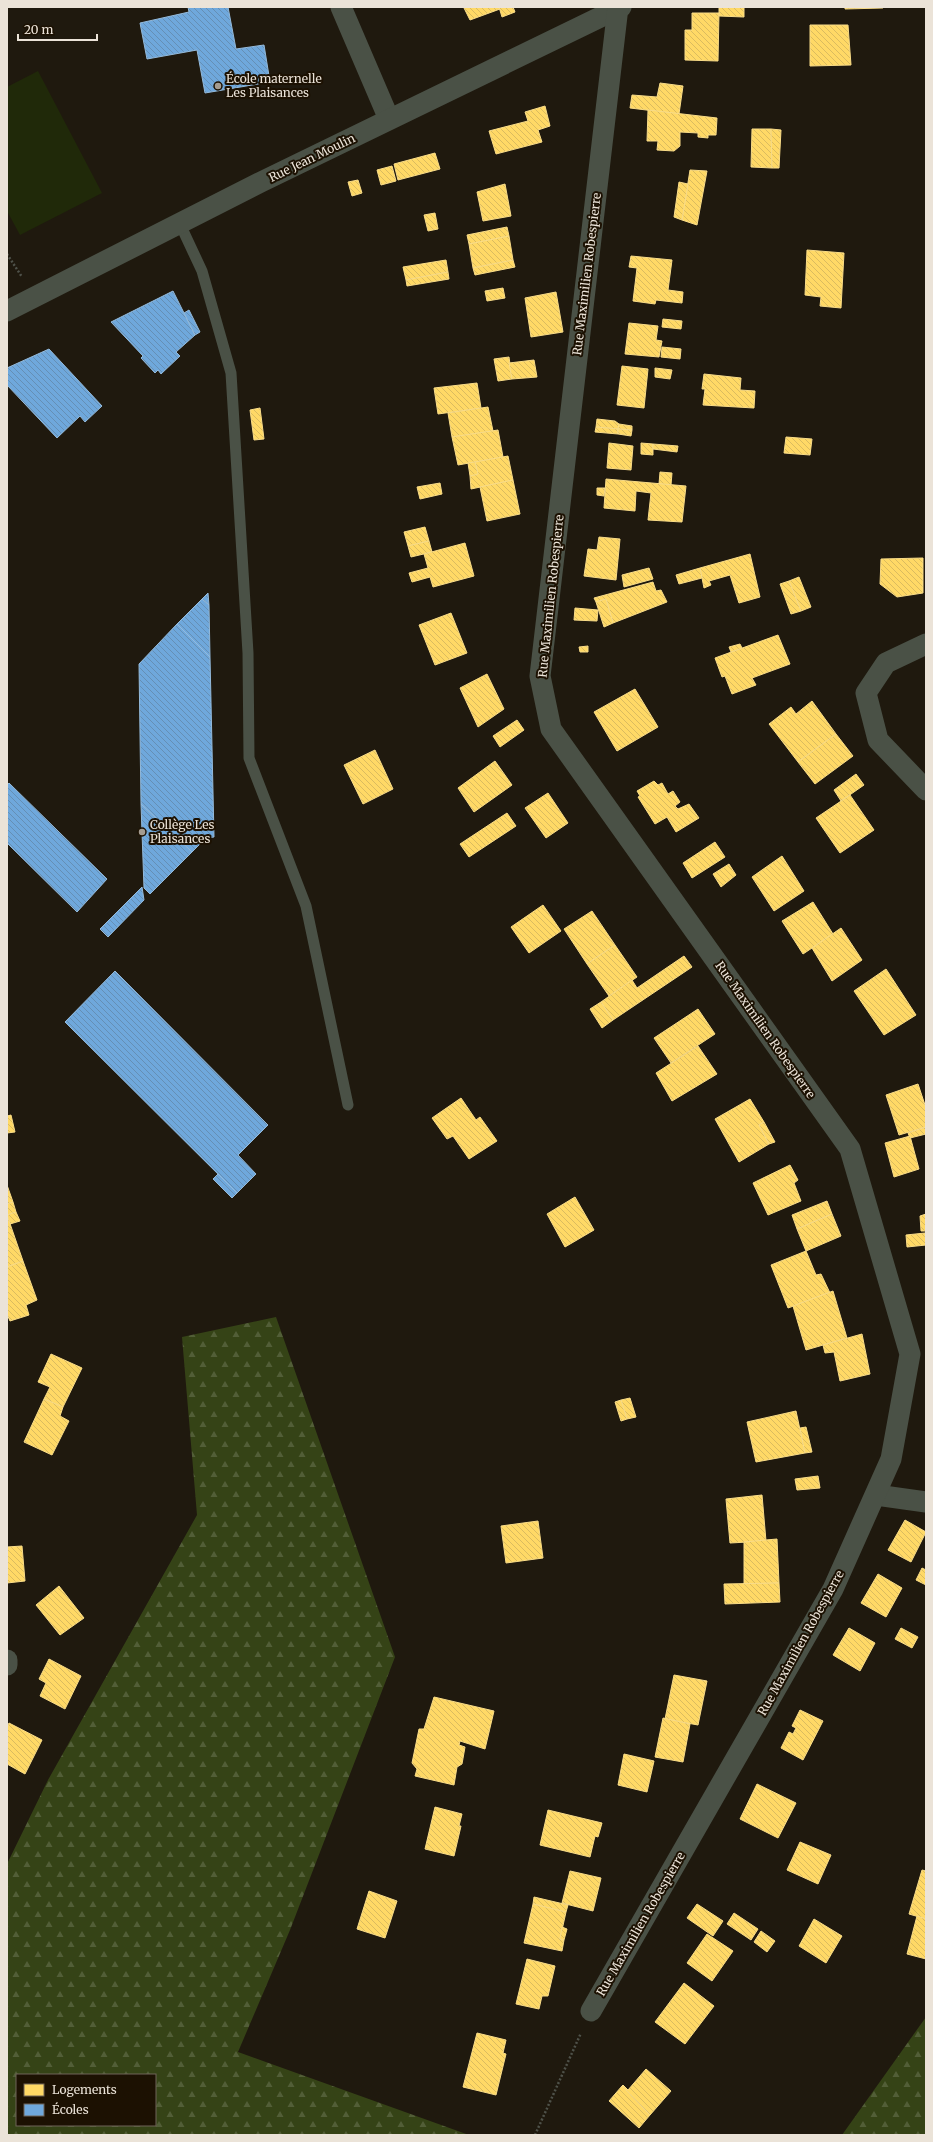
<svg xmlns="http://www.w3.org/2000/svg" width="933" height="2142" font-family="Merriweather,serif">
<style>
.forest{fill:url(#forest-firs);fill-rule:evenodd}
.pitch{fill:#202909}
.homes{fill:url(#homes-back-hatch);stroke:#f9dc88}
.schools{fill:url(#schools-back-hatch);stroke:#94badb}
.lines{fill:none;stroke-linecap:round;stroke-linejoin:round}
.path{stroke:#4f524a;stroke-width:2.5;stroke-dasharray:2 2;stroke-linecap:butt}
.lane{stroke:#4a5146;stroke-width:11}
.street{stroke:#4a5146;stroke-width:21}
.poi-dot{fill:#a49c91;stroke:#1c1102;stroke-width:1.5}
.labels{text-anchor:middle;stroke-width:4;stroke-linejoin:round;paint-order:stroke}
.poi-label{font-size:12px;fill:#ebe3d8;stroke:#1c1102;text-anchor:start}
.street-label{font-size:12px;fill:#ebe3d8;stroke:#1c1102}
</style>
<defs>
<pattern id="forest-firs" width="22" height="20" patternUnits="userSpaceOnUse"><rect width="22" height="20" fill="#354316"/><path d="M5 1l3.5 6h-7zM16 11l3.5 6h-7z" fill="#525e37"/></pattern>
<pattern id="homes-back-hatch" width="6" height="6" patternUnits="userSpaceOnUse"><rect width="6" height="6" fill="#ffd966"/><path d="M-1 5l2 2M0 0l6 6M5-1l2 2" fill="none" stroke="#dabb5f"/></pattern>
<pattern id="schools-back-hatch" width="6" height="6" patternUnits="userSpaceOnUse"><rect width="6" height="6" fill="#6fa8dc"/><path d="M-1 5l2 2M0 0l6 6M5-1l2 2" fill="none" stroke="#658fb5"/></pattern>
</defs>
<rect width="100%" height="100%" fill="#1f190e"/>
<!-- forest -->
<g class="forest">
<path d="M276,1317L395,1657L290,1930L238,2052L469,2135H7V1864L48,1780L197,1515L182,1337ZM17,2075H155V2125H17Z"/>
<path d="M926,2017V2135H842Z"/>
</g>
<!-- pitch -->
<path class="pitch" d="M38,71L102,193L20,235L7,211V87Z"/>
<!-- homes -->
<g class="homes">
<path d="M466,7H499L500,9L470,20L464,8Z"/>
<path d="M499,7H513L515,12L502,17Z"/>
<path d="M719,7H744V17L719,16Z"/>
<path d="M845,7H883V8L845,9Z"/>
<path d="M692,13H719L718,61L685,60V30H692Z"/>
<path d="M810,25H848L851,65L810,66Z"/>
<path d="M660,83L683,86L679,114L630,108L632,95L657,97Z"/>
<path d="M545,106L550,126L538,130L542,142L496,154L489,131L528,121L525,112Z"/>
<path d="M648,110L717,118L716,135H708V138L698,137V133L680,132V146L674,151L657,150L658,141H647Z"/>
<path d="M752,129H771L772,168L751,167Z"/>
<path d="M771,129L781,130L779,168H772Z"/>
<path d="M435,153L440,169L398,180L394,164Z"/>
<path d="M392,166L396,181L381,185L377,170Z"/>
<path d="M690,170L707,171L697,225L682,220Z"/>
<path d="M358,180L362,193L352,196L348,182Z"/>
<path d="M679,182L688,184L682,220L674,217Z"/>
<path d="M505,184L511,216L483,221L477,192Z"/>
<path d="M435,213L438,229L428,231L424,215Z"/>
<path d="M507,227L509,236L469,244L467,235Z"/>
<path d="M509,236L513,260L473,268L469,244Z"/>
<path d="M807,250L844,253L841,308L820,306L821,297L805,295Z"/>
<path d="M631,256L672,260L668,290L683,292L682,303L656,300L655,304L633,301L637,268L629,267Z"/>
<path d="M446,260L448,272L406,280L403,267Z"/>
<path d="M513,260L515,267L475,275L473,268Z"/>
<path d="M448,272L449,279L407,286L406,280Z"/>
<path d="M503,288L505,298L487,301L485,291Z"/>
<path d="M556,292L563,332L531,337L525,298Z"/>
<path d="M663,319L682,321L681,329L662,327Z"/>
<path d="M629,323L658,326L656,340L662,341L659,357L625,354Z"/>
<path d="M662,347L681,349L680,359L661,357Z"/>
<path d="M509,357L512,379L498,381L494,359Z"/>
<path d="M534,360L537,377L512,379L509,363Z"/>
<path d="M622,366L648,369L644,408L617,405Z"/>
<path d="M655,368L672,370L670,379L655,377Z"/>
<path d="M704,374L741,378L740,390L755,391L754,408L703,405L705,389H702Z"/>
<path d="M477,383L481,408L438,414L434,388Z"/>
<path d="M488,407L493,431L452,437L448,413Z"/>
<path d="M260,408L264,439L254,440L250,410Z"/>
<path d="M597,419L615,421L619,424L618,429L596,427Z"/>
<path d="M619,424L632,426V430L618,429Z"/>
<path d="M596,427L618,429V434L595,432Z"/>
<path d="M618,429L632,430L631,436L618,434Z"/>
<path d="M498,430L503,457L458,465L452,437Z"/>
<path d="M786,437L812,439L810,455L784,453Z"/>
<path d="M609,443L633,446L631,470L607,468Z"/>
<path d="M641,443L653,444V455L641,454Z"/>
<path d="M653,444L678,446L677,452L653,449Z"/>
<path d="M508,456L513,480L471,489L470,476L478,474L475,462Z"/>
<path d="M475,462L478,474L470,476L468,463Z"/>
<path d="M660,472L672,473L671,485L659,484Z"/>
<path d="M606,479L686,486L682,522L648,520L651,493L636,491L635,511L604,508Z"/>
<path d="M513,480L520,514L487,521L480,487Z"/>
<path d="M440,483L442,494L420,499L417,487Z"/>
<path d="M597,488H605L604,496L597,495Z"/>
<path d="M425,527L429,541L408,546L404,532Z"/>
<path d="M599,537L620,539L616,580L584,576L588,549L597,550Z"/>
<path d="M429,541L432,552L411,557L408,546Z"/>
<path d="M465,543L474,576L433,587L430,577L412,582L409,573L428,568L424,554Z"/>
<path d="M750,554L760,597L739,603L730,575L709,581L711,585L704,588L700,568Z"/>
<path d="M923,558V593L897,597L880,584L881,559Z"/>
<path d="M649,568L653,579L624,587L622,575Z"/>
<path d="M700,568L702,578L679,584L676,575Z"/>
<path d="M799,577L811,607L801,611L789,581Z"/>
<path d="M789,581L801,611L791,614L780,584Z"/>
<path d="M653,582L656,591L661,590L667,602L613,623L606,599L596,602L594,598Z"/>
<path d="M606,599L613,623L604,627L596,602Z"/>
<path d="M575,608L598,610L597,621L574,620Z"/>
<path d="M451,613L467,653L435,665L419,625Z"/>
<path d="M778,635L790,664L752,678L756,685L732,694L725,676L722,677L715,658Z"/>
<path d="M740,644L742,648L731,652L729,647Z"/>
<path d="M588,646V652H580L579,647Z"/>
<path d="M487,674L504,709L478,727L460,688Z"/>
<path d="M635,689L658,727L617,751L594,712Z"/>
<path d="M812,701L836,734L798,762L769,724L791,707L796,714Z"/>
<path d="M517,720L524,730L500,747L493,736Z"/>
<path d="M836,734L853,756L815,784L798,762Z"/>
<path d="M375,750L393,789L363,804L344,765Z"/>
<path d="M495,761L512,785L474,812L458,788Z"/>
<path d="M856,774L864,785L841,801L834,790Z"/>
<path d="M654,781L658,785L662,783L668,794L673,791L680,802L675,806L678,809L689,804L699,818L676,832L667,817L655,824L638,797L640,796L637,791Z"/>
<path d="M548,793L568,823L546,838L525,808Z"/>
<path d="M850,795L874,830L840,853L816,818Z"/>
<path d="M507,813L516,826L469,857L460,844Z"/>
<path d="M715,842L725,857L692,878L683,863Z"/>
<path d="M782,856L804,891L774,911L752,877Z"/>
<path d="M729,864L736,875L721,887L713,874Z"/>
<path d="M813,902L833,934L803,954L782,921Z"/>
<path d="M543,905L561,931L529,953L511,927Z"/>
<path d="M592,911L615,945L587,964L564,929Z"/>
<path d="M841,928L862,960L832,981L812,948Z"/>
<path d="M615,945L637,977L609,996L587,964Z"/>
<path d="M684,956L692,967L613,1020L601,1002L632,980L637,988Z"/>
<path d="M886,969L916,1015L884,1035L854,991Z"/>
<path d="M601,1002L613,1020L602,1028L590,1009Z"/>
<path d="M698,1009L715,1034L671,1063L654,1038Z"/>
<path d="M698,1046L717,1074L672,1101L656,1073Z"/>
<path d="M918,1084L926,1108V1127L899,1135L886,1095Z"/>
<path d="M461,1098L476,1120L480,1117L497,1141L469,1159L453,1136L447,1139L432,1118Z"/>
<path d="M750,1099L764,1122L759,1125L769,1144L739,1162L715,1119Z"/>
<path d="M11,1115L15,1132L7,1133V1116Z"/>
<path d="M764,1122L775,1142L769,1144L759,1125Z"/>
<path d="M926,1127V1134L910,1138L908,1133Z"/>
<path d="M910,1136L919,1169L894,1177L885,1143Z"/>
<path d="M790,1165L798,1180L794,1183L801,1201L768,1215L753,1183Z"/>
<path d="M7,1185L13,1202L7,1204Z"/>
<path d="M575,1197L594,1230L565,1247L547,1214Z"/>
<path d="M827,1201L832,1214L797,1229L792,1215Z"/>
<path d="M13,1202L16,1212L7,1215V1204Z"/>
<path d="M16,1212L20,1221L10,1224L7,1215Z"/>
<path d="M832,1214L841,1236L806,1251L797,1229Z"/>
<path d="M926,1214V1231H921L920,1216Z"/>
<path d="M7,1215L23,1261L7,1267Z"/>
<path d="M925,1233L926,1245L907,1247L906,1235Z"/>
<path d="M806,1251L816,1275L821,1274L830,1293L788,1308L771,1265Z"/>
<path d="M23,1261L37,1300L26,1305L29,1315L10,1321L7,1314V1267Z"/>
<path d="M833,1291L847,1338L806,1350L793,1306Z"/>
<path d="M862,1334L870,1374L840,1381L834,1352L825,1353L823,1345Z"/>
<path d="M51,1354L82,1368L63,1407L44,1399L50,1387L38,1382Z"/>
<path d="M630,1398L636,1417L627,1419L621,1400Z"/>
<path d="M44,1399L63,1407L60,1416L69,1421L52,1455L24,1442Z"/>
<path d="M621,1400L627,1419L621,1421L615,1402Z"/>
<path d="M796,1411L805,1453L756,1462L747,1422Z"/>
<path d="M806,1427L812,1452L805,1453L800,1428Z"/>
<path d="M818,1476L820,1488L797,1490L795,1479Z"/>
<path d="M762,1495L766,1541L730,1543L726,1499Z"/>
<path d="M905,1520L926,1532L911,1562L888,1550Z"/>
<path d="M538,1521L543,1558L506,1563L501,1526Z"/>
<path d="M777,1539L779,1583L744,1584V1542Z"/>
<path d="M22,1546L25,1581L7,1583V1547Z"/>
<path d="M922,1568L926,1570V1585L916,1580Z"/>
<path d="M878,1574L902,1588L886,1617L861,1603Z"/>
<path d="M779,1583L780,1602L725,1604L724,1584Z"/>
<path d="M59,1586L84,1618L60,1635L36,1605Z"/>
<path d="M849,1628L875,1643L860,1671L833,1655Z"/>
<path d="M901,1628L918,1637L912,1648L895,1639Z"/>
<path d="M49,1659L81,1676L65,1709L40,1696L46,1683L39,1679Z"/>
<path d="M674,1675L707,1681L698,1725L665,1719Z"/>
<path d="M434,1697L494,1711L485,1749L460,1741L459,1745L465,1747L462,1764L457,1767L454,1785L415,1776L417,1769L412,1763L419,1729H424Z"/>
<path d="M800,1710L823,1721L803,1760L781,1748L789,1732L793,1734L796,1728L792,1726Z"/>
<path d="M663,1718L690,1724L683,1762L655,1757Z"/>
<path d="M9,1723L42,1740L25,1774L7,1764V1727Z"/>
<path d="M624,1754L654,1761L647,1792L618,1785Z"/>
<path d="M757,1784L796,1803L778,1838L740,1819Z"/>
<path d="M435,1807L462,1814L459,1826H461L454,1856L425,1849Z"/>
<path d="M548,1810L602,1823L598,1837L595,1836L590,1857L540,1845Z"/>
<path d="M800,1842L831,1855L818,1884L787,1870Z"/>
<path d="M922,1870L926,1871V1919L909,1914Z"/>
<path d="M570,1871L601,1878L593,1911L562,1903Z"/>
<path d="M369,1891L397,1901L385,1938L357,1929Z"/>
<path d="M534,1897L568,1905L566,1912L533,1904Z"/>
<path d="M533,1904L566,1912L560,1939L564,1940L562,1951L524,1943Z"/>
<path d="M697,1904L723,1921L713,1936L687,1918Z"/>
<path d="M734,1913L758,1929L751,1940L727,1924Z"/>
<path d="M917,1916L926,1919V1959L907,1954Z"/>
<path d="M814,1919L842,1936L826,1963L799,1946Z"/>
<path d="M562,1927L567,1929L564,1940L560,1939Z"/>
<path d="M761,1931L775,1941L767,1952L754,1942Z"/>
<path d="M707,1934L733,1951L712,1981L687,1963Z"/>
<path d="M527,1959L555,1966L548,1996H542L539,2009L516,2004Z"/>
<path d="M684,1983L714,2006L685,2044L655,2022Z"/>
<path d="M477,2033L506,2040L503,2053L506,2054L496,2095L463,2087Z"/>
<path d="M646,2069L671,2091L650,2115L622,2086L623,2085L628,2090Z"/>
<path d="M622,2086L650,2115L639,2128L609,2101Z"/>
</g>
<!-- schools -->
<g class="schools">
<path d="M188,7H228L236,49L264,45L270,82L205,93L197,50L147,59L140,23L189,12Z"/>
<path d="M173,291L195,335L176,352L180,356L161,374L158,370L155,373L141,358L143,356L111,322Z"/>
<path d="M189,310L200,332L195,335L184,313Z"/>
<path d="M49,349L102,406L85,422L80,416L57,438L7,385V368Z"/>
<path d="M208,593L209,605L202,599Z"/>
<path d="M202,599L209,605L210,657L177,624Z"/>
<path d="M177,624L210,657L214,837L206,838L192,852L141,804L139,664Z"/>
<path d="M9,783L107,879L77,912L7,843V785Z"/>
<path d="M141,804L192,852L150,894L144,888Z"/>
<path d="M142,887L144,900L108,937L100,929Z"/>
<path d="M115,971L268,1125L238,1155L256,1174L237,1193L65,1022Z"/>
<path d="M218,1174L237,1193L232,1198L213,1179Z"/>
</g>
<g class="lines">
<!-- path -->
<g class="path">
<path d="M7,254L22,277"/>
<path d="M535,2135L581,2033"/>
</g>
<!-- lane -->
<path class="lane" d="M180,224L202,271L231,373L248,653L249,758L306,906L348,1105"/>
<!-- street -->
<g class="street">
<path d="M341,7L389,119"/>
<path d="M7,311L261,182L621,7"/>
<path d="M926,644L886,663L866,693L878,740L926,790"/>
<path d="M876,1495L926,1502"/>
<path d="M7,1660V1665"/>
<path d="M591,2011L833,1589L891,1459L910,1354L850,1149L551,729L540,676L618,7"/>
</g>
</g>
<!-- markers -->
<g class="poi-dot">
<circle cx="218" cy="86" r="4"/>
<circle cx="142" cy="832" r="4"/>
</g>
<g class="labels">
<!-- poi labels -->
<g class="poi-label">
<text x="226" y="83">École maternelle<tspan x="226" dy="14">Les Plaisances</tspan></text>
<text x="150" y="829">Collège Les<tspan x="150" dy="14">Plaisances</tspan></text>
</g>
<!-- street labels -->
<g class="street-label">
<text transform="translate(312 158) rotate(-26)" y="4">Rue Jean Moulin</text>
<text transform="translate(587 274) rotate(-83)" y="4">Rue Maximilien Robespierre</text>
<text transform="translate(551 596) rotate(-84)" y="4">Rue Maximilien Robespierre</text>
<text transform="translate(765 1030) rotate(55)" y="4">Rue Maximilien Robespierre</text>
<text transform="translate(801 1643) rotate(-61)" y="4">Rue Maximilien Robespierre</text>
<text transform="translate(641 1924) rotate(-60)" y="4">Rue Maximilien Robespierre</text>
</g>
</g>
<!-- border -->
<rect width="933" height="2142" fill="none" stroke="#ebe3d8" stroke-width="16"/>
<!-- legend -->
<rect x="16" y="2074" width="140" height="52" fill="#1c1102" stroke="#6f6558"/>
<rect x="24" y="2084" width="20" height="12" fill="#ffd966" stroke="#6f6558"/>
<text x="52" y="2094" font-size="12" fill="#ebe3d8">Logements</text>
<rect x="24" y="2104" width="20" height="12" fill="#6fa8dc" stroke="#6f6558"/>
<text x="52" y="2114" font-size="12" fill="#ebe3d8">Écoles</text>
<!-- scale -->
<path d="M18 34v6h79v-6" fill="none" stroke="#ebe3d8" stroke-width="2"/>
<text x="24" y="34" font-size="12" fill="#ebe3d8" stroke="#1c1102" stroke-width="3" paint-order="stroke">20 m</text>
</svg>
